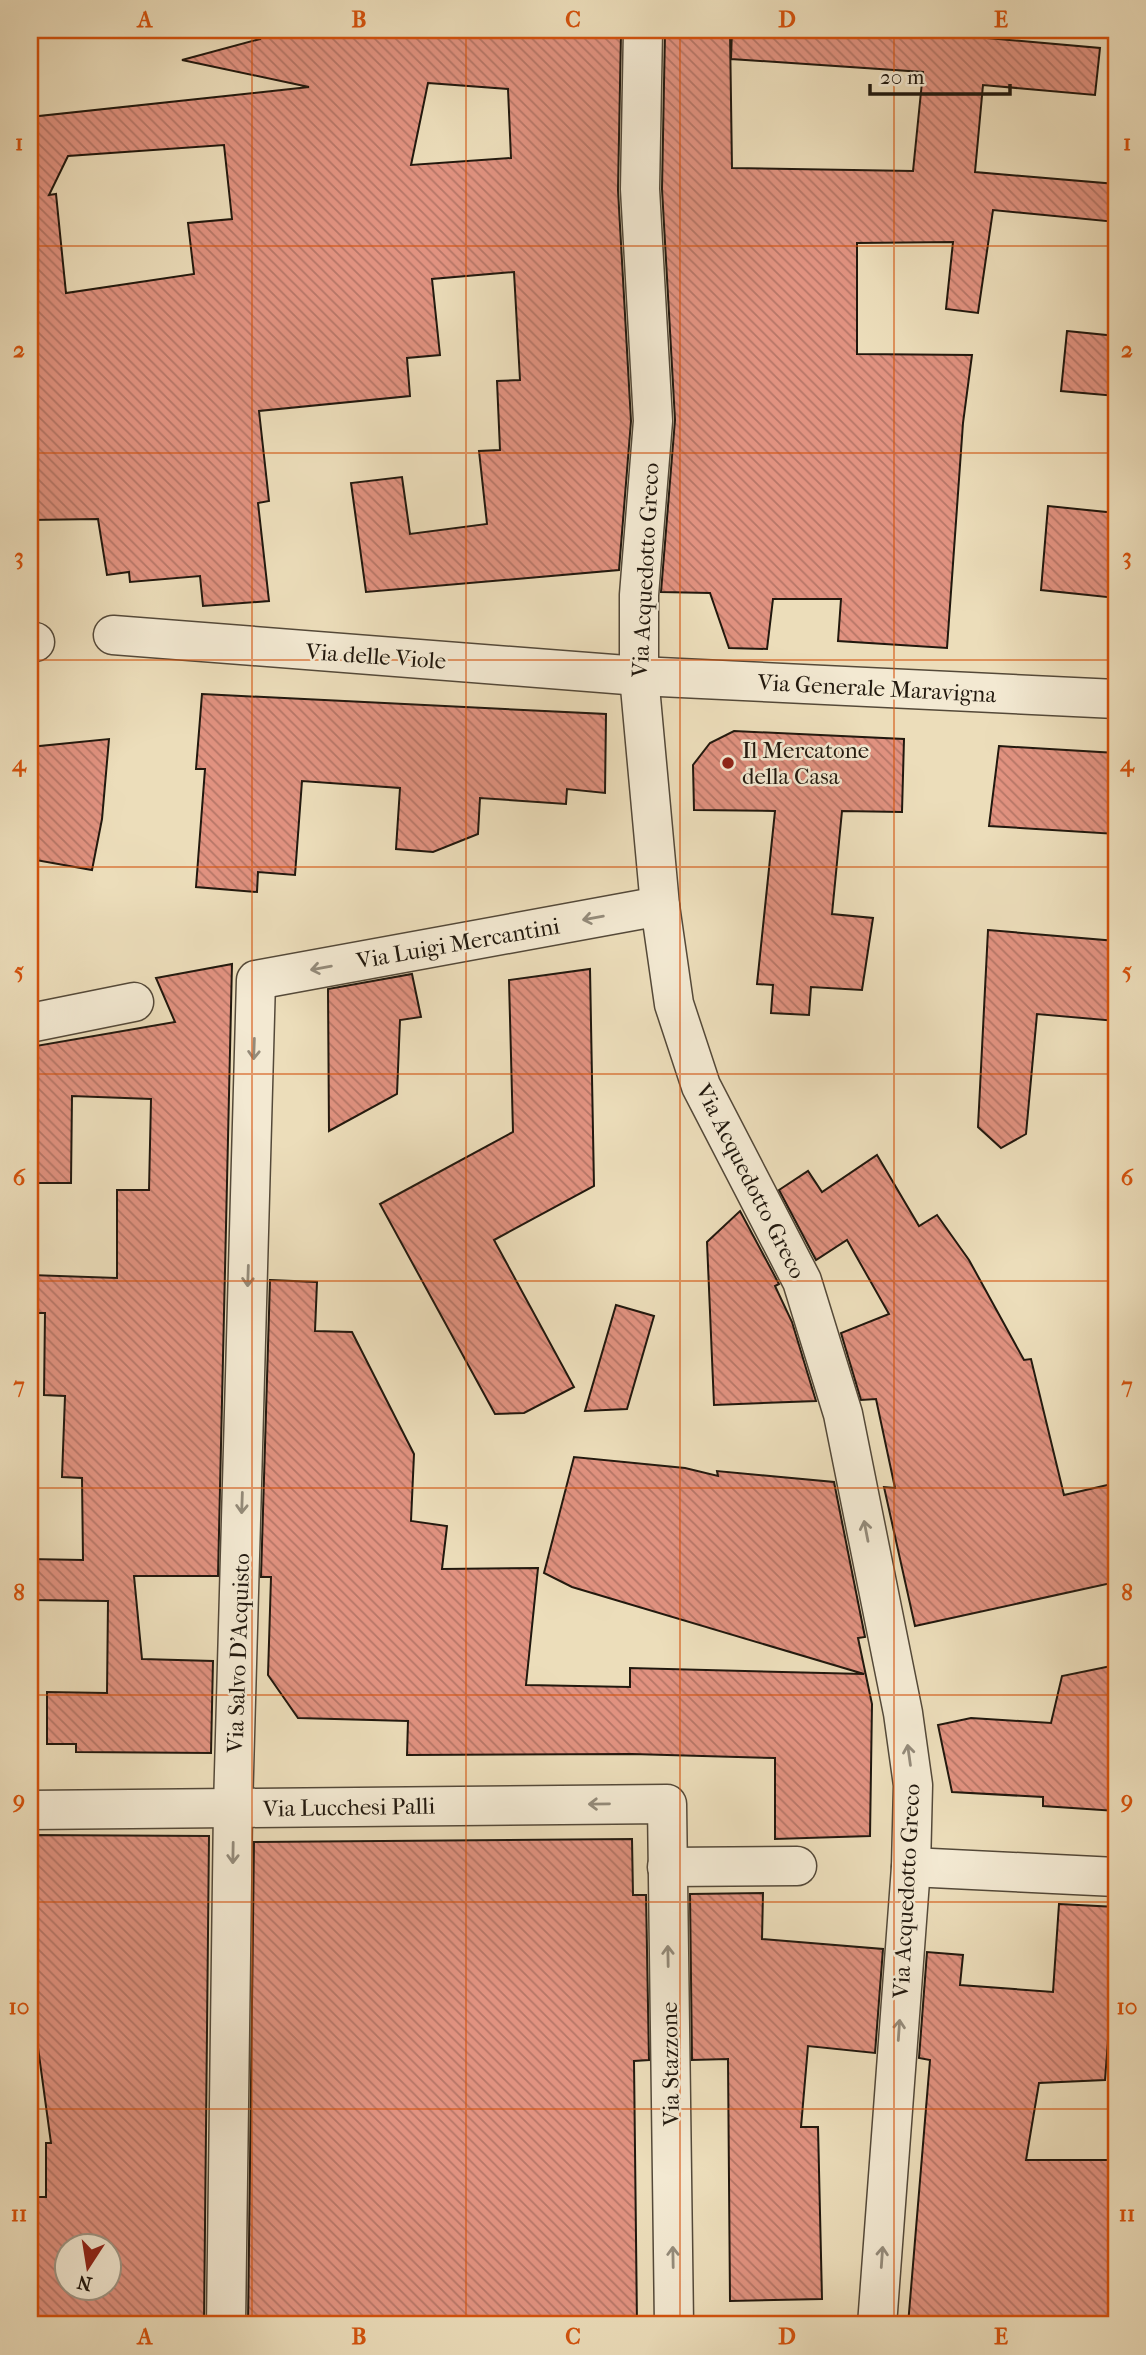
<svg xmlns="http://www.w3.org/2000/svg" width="1146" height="2355" font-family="'IM FELL French Canon',serif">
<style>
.building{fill:url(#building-back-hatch);stroke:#21180e;stroke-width:2;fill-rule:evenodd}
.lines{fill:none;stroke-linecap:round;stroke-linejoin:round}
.street-casing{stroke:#544939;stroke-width:41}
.street{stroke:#f3e9d2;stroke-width:38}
.oneway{stroke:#948b7a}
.grid{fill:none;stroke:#d4520c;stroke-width:2;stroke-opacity:0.55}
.poi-dot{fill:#8f2418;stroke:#f3e9d2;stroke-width:2.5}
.labels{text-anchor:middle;stroke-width:5;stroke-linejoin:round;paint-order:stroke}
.street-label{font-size:23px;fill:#21180e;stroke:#f3e9d2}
.poi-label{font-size:23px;fill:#21180e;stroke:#f3e9d2;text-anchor:start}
.neatline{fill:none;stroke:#d4520c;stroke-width:2.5}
.grid-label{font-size:23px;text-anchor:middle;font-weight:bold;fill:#d4520c}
</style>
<defs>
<pattern id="building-back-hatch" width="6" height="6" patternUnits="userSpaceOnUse" patternTransform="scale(1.75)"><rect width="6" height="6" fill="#e19280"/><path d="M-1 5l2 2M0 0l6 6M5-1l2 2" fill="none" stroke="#b67667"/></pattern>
</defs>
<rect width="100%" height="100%" fill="#ecddba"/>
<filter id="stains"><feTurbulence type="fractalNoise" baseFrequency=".00286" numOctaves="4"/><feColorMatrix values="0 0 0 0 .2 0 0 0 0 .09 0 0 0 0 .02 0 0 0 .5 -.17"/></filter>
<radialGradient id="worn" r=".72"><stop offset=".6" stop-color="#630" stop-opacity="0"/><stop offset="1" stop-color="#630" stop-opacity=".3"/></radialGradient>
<!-- building -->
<g class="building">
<path d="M257,30H618L621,33L618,190L631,421L619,570L366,592L351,483L402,477L410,534L487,524L479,451L500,450L497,381L520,380L514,272L432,279L440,355L407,358L410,396L259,411L269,501L258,503L269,601L203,606L200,576L130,582L129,572L107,575L98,519L30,520V117L309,87L182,60L260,39ZM428,83L508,89L511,158L411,165ZM224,145L232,219L188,223L194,274L66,293L56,194L49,195L68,156Z"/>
<path d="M732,30L918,32L1100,48L1095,95L983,85L975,172L1116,184V222L993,210L978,313L946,309L953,242L857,243V354L972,355L963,423L947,648L838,641L841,599H773L767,649L729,648L710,593L661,592L675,420L662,189L665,32L730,31L732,168L913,171L923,72L731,59Z"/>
<path d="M1067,331L1116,336V396L1061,391Z"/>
<path d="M1048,506L1116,513V598L1041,590Z"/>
<path d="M202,694L606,714L605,793L567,789L566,804L480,798L478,834L433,852L396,849L400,788L302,781L295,875L258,872L257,892L196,887L205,769H196Z"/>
<path d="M734,731L904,739L902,812L842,811L832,914L873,918L862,990L811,987L809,1015L771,1013L773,985L757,984L775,811L694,810L693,765L710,743Z"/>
<path d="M109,739L102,819L92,870L30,859V747Z"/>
<path d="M999,746L1116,753V834L989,826Z"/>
<path d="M988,930L1116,941V1021L1037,1014L1026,1134L1001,1148L978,1127Z"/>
<path d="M232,964L218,1576H134L142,1659L213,1661L211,1753L76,1752V1744H47V1692L107,1693L108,1601L30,1600V1559L83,1560L82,1478L62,1477L65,1396L44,1395L45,1313H30L31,1275L117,1278V1190H149L151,1099L72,1096L71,1183H30V1047L175,1022L156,978Z"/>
<path d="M590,969L594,1186L494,1240L574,1387L524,1413L495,1414L380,1204L513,1132L509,980Z"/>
<path d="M412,974L421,1017L400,1020L397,1094L329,1131L328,989Z"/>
<path d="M877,1155L919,1226L937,1215L969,1260L1024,1360L1031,1359L1064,1495L1116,1483V1582L915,1626L884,1487L895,1488L876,1399L861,1400L841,1333L889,1314L847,1240L816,1260L779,1190L808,1171L822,1192Z"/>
<path d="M740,1211L779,1284L775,1286L792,1322L816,1401L714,1405L707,1242Z"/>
<path d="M270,1280L317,1282L315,1331L352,1332L414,1454L411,1521L447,1526L442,1569L538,1568L526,1685L630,1687V1668L864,1674L572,1587L544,1573L574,1457L685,1468L718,1476L717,1471L834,1482L865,1637L858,1638L872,1704L870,1836L775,1839V1758L632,1754L407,1755L408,1721L298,1718L268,1675L271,1577H261Z"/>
<path d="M616,1305L654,1316L627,1409L585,1411Z"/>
<path d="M1116,1665V1811L1043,1806V1797L952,1792L938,1725L971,1718L1051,1723L1062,1676Z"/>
<path d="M30,1835L209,1836L204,2325H30V2197H46V2143H51L30,1989ZM66,2246H108V2288H66Z"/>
<path d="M632,1839L633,1895H646L649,2060L634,2061L637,2325H248L254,1842Z"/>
<path d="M763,1893L762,1939L883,1949L875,2053L808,2046L801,2127H818L822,2299L730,2301L728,2059L692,2060L690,1894Z"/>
<path d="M1059,1904L1116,1907V1977L1113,1976L1105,2080L1039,2083L1026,2160H1116V2325H908L930,2060L919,2058L927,1952L963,1955L960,1985L1053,1992Z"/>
</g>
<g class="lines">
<defs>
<g id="street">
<path d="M643,30L640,189L653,421L639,595V676L660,906L674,1004L701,1086L802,1281L843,1414L903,1713L913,1785L911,1867L877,2325"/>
<path d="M113,635L639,676L1116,699"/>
<path d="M30,643L35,642"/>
<path d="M30,1023L134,1002"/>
<path d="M30,1810L667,1804L674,2325"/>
<path d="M667,1867L797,1866"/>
<path d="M911,1867L1116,1877"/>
<path d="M226,2325L233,1808L256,980L660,906"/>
</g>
</defs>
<!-- street casing -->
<use href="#street" class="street-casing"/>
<!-- street -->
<use href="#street" class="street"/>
</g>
<!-- one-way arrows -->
<defs><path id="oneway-shaft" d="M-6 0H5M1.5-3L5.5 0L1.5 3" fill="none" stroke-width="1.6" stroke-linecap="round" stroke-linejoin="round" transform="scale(1.75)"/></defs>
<g class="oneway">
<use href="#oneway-shaft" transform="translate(593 918) rotate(170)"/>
<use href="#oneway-shaft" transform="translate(321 968) rotate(170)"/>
<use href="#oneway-shaft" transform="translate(254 1049) rotate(92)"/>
<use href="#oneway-shaft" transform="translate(248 1276) rotate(92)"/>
<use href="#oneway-shaft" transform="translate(242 1503) rotate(92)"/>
<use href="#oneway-shaft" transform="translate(866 1531) rotate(-101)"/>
<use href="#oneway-shaft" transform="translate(909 1755) rotate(-98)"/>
<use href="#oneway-shaft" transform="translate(599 1804) rotate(179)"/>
<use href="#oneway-shaft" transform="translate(233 1853) rotate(91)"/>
<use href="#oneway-shaft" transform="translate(668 1956) rotate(-91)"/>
<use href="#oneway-shaft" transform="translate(899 2030) rotate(-86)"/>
<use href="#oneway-shaft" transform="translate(673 2257) rotate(-91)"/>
<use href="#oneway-shaft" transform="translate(882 2257) rotate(-86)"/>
</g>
<!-- grid -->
<path class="grid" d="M252,30V2325M466,30V2325M680,30V2325M894,30V2325M30,246H1116M30,453H1116M30,660H1116M30,867H1116M30,1074H1116M30,1281H1116M30,1488H1116M30,1695H1116M30,1902H1116M30,2109H1116"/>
<!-- markers -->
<circle class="poi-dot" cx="728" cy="763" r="7"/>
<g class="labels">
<!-- street labels -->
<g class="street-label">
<text transform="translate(645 570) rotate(-87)" y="8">Via Acquedotto Greco</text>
<text transform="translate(376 656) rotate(4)" y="8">Via delle Viole</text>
<text transform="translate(877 688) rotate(3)" y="8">Via Generale Maravigna</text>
<text transform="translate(458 943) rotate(-10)" y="8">Via Luigi Mercantini</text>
<text transform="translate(751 1181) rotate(63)" y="8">Via Acquedotto Greco</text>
<text transform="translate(238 1653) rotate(-88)" y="8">Via Salvo D'Acquisto</text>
<text transform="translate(349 1807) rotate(-1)" y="8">Via Lucchesi Palli</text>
<text transform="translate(906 1891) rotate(-87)" y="8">Via Acquedotto Greco</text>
<text transform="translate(670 2064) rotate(-91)" y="8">Via Stazzone</text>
</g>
<!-- poi labels -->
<g class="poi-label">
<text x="742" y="758">Il Mercatone<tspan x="742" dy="26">della Casa</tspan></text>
</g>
</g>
<!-- margin -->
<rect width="1146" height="2355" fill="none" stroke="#ecddba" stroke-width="77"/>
<!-- north arrow -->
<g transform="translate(88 2267) rotate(192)"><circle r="33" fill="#f3e9d2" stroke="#9f9584" stroke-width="2"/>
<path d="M0-5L12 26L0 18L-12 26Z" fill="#8f2418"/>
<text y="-10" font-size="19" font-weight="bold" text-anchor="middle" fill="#21180e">N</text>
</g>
<!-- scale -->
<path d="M870 84v10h140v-10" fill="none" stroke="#21180e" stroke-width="3.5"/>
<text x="880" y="84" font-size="21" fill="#21180e" stroke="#f3e9d2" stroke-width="5" paint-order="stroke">20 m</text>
<rect x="38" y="38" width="1070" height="2278" class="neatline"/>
<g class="grid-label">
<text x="145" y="27">A</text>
<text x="359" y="27">B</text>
<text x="573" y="27">C</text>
<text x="787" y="27">D</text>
<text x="1001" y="27">E</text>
<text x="19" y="150">1</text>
<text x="1127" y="150">1</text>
<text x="19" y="357">2</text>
<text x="1127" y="357">2</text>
<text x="19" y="564">3</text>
<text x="1127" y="564">3</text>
<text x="19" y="771">4</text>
<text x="1127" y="771">4</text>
<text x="19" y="978">5</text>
<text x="1127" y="978">5</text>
<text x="19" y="1185">6</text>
<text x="1127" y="1185">6</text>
<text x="19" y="1393">7</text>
<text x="1127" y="1393">7</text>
<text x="19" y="1600">8</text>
<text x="1127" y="1600">8</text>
<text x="19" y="1807">9</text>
<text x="1127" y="1807">9</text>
<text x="19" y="2014">10</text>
<text x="1127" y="2014">10</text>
<text x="19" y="2221">11</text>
<text x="1127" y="2221">11</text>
<text x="145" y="2344">A</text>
<text x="359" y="2344">B</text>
<text x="573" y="2344">C</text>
<text x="787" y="2344">D</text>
<text x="1001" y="2344">E</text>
</g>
<rect width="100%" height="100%" filter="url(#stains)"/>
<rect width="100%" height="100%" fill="url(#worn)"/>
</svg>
